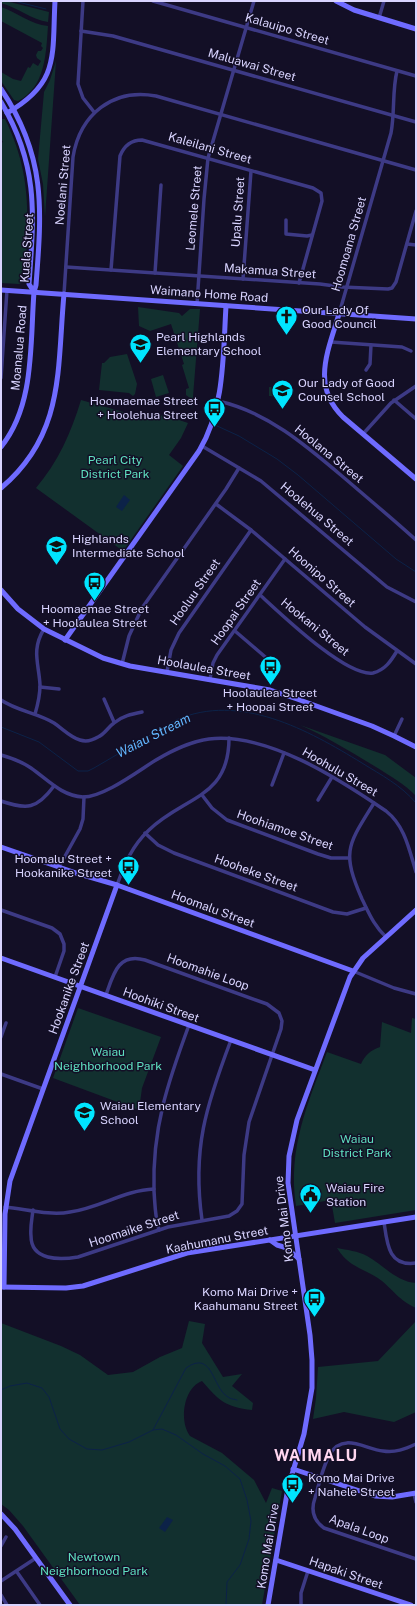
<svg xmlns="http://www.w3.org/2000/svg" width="417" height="1606" font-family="'Public Sans',sans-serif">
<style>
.green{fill:#12302f}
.water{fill:#0c2248}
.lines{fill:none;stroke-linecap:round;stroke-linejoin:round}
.stream{stroke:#0c2248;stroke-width:1}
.street{stroke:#3d3a85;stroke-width:3.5}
.secondary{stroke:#6f6bff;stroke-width:5}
.labels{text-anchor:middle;stroke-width:3;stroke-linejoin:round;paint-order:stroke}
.street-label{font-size:12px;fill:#d9d4ff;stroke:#130f26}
.poi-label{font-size:12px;fill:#d9d4ff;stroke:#130f26;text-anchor:start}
.park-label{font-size:12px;fill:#5fe0c0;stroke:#130f26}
.water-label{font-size:13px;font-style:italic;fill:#62b6ff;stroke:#130f26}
.district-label{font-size:16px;font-weight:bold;letter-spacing:1px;fill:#ffd6f0;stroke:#130f26}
</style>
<rect width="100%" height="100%" fill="#130f26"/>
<!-- green -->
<g class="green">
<path d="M1,1H6L49,12L48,22C32,20 17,7 1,3Z"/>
<path d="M1,7C17,12 31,25 48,26C46,52 46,87 18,101L14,100L1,81V72L13,79L21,81L28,67L30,68L33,63L38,66L41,61L37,58L36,55L38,51H41L43,48L41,46L42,43L1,21Z"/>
<path d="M56,61L45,217L43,184L38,159L44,92L50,80Z"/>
<path d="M1,119H5C33,176 28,218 25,279L23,282L19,284L1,283V143L3,142L1,139Z"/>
<path d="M138,307L179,313L182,316L190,309H200L192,409L190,398L186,395V389L189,388L182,365L184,364L171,324L150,331L139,326Z"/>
<path d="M127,354L137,384L135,394L133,396L129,393L99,390L102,363H104L110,357Z"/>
<path d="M163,375L169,393L156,397L151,379Z"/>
<path d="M269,387L285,388L284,397L269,396Z"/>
<path d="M81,400L127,413L167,416L188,423L181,438L169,455L183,466L123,551L36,488C58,462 71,433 81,400Z"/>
<path d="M300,725L385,755L416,778V796C405,784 390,776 376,767C351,752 327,737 300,725Z"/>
<path d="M78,1008L161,1037L142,1088L139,1110L53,1078Z"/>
<path d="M412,1018L416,1019V1210L335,1223L331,1200L296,1206C287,1149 308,1103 327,1052L361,1064C365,1055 371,1050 380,1047L382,1022L411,1033Z"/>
<path d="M337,1248C347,1250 358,1251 367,1256C383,1265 397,1282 416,1283V1308C399,1300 395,1292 382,1281C365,1268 350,1269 337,1248Z"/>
<path d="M189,1321L205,1324L202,1343L223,1377L242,1374L232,1386L253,1403L252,1410C226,1407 219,1401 202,1381C183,1388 179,1422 190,1436L222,1453L254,1480L266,1503L272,1488L282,1491L262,1605H80L23,1526L9,1510L1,1504V1323L61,1346L80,1355L108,1375L133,1372L160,1357L182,1348Z"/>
<path d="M416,1321V1412L394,1422L344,1412L313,1419L316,1398L318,1367L378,1361Z"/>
</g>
<!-- water -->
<g class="water">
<path d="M124,495L130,500L122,511L116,507Z"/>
<path d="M167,1517L173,1520L165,1532L159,1528Z"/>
</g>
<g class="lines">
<!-- stream -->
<g class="stream">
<path d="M14,1L46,9"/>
<path d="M215,425L239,436L277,459L298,475L396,559L416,572"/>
<path d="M1,727L39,742L78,771H88L94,768L176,720C240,692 308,730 362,763C381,775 401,785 416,803"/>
<path d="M1,1390L10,1386L27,1383L42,1388L49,1397L60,1429L69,1439L87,1449L102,1450L129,1442L153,1430L162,1429L176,1435L203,1454L225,1466L240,1479L247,1500L251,1521L249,1539L240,1565L227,1582L226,1605"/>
<path d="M153,1430L186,1368C213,1349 212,1388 228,1397C230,1399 234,1399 237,1400"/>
</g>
<!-- street -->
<g class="street">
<path d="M83,1L78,84L83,98L94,112"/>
<path d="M153,1L416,76"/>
<path d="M379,18L384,1"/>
<path d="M81,31L113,36L416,122"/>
<path d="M286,220V234L307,236L312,235"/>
<path d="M407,244L416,245"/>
<path d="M66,267L320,284L342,287L388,289L392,288L396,282L416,211"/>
<path d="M111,270L120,156C124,146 131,140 142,140L313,188L321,193L322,201L299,283"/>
<path d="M155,273L161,185"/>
<path d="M243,279L251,171"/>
<path d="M64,294L73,157C80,114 113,88 156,96L416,170"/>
<path d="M197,304L204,199L208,158L254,1"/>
<path d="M339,314L391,133C395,112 392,91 397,71"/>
<path d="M331,342L402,347L411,351"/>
<path d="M366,370L370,364L371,345"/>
<path d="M1,378L7,290"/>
<path d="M394,400L416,419"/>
<path d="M218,401C269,412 310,449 349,482C371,501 394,520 416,540"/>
<path d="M363,434L391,403L416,386"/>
<path d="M202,446L261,481L387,587L416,602"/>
<path d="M216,504L251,530L365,627L416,664"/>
<path d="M260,595C281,614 346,677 373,673C385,670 391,661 397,651"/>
<path d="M235,631L270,661L277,662"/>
<path d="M122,664L129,636L142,608L226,489L239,468"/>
<path d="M167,672L171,650L179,633L251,530"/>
<path d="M210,679L213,663L217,655L285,559"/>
<path d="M40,687L59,689"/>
<path d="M104,699L114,722"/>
<path d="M1,700C17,711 38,713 54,723C63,729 70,737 80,740C86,742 93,740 98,737C105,734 108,727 114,723C122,716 132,714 142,712"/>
<path d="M35,714C38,704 40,695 40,685C39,664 31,650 44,629"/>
<path d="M394,736L402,719"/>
<path d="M1,755C12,758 22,762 31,768C48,780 62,796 83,797C104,797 138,771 156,760C173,750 189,742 209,739C267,732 339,779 386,811C405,826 409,849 416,872"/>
<path d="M272,785L284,753"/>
<path d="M202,795L212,808L227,820L318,854L331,858H349"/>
<path d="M318,800L332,777"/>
<path d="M1,801C27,810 37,809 54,786"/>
<path d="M374,803C348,845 341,851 362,899C369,913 374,926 386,937"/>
<path d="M145,833L158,845L174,853L333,912L347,914L366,908"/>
<path d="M59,867L80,829L83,819L84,797"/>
<path d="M117,885C125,863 132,846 149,830C184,796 229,799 229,738"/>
<path d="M1,910L52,928L60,934L64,944V951L55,977"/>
<path d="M353,971L394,988L416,994"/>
<path d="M1,1037L6,1023"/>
<path d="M1,1074L43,1089"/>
<path d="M5,1207C26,1209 50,1216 70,1212C99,1208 125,1190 154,1189"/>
<path d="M33,1210C32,1219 30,1227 31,1236C31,1261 60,1260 78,1257L168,1227L229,1216L237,1211L242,1204L244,1155L249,1122L281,1029L282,1021L279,1013L267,1004L145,960C118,952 113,975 106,995"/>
<path d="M202,1220C192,1149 206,1106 231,1040"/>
<path d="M384,1222C387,1243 388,1267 416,1263"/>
<path d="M159,1230C155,1218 155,1204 154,1191C152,1128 168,1082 189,1025"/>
<path d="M416,1444C405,1449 395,1453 383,1451C365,1449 343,1432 330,1454C323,1466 319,1484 315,1498C311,1509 313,1520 324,1528L416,1559"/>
<path d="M414,1494L416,1502"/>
<path d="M1,1546L6,1537"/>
<path d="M17,1572L40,1605"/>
<path d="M1,1581L36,1558"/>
<path d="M1,1595L7,1605"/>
<path d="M301,1605V1593L308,1571"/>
</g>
<!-- secondary -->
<g class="secondary">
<path d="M336,1L354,10L416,29"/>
<path d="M1,89C46,156 42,208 36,285L34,292C30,343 35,405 1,447"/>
<path d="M1,102C39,166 34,214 29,284L34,292"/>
<path d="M7,113C60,83 52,55 55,1"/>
<path d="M1,290L416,319"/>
<path d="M339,314C328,351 311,386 343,417L416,479"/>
<path d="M1,488C65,434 57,369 64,294"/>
<path d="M1,590L18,609L44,629L103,658L130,666L270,690L297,699L372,726L394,736L416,747"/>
<path d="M65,640L199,451C225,408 223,354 226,306"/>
<path d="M1,847L76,873L117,885L353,971"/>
<path d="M1,958L315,1070"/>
<path d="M270,1240L277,1245L287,1248L299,1259"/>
<path d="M1,1287L66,1288L83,1286L187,1253L416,1217"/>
<path d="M4,1287L5,1214L10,1181L117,885"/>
<path d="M293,1469L375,1496L392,1497L416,1493"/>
<path d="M1,1514L15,1529L70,1605"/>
<path d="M276,1560L411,1605"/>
<path d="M268,1605L288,1488L304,1434L312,1388V1360L310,1335L288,1183L289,1156L297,1120L350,977L363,958L416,910"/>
</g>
</g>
<!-- icons -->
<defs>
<symbol id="church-pin" viewBox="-11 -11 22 30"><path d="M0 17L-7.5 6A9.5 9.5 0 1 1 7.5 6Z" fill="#00e5ff" stroke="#130f26"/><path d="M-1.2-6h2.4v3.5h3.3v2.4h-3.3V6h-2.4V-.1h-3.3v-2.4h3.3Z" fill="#111"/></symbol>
<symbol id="school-pin" viewBox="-11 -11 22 30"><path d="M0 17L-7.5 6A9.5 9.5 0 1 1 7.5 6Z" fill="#00e5ff" stroke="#130f26"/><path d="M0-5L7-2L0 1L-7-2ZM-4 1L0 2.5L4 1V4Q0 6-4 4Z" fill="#111"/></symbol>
<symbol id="bus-pin" viewBox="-11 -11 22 30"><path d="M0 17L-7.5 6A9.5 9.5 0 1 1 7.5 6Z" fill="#00e5ff" stroke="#130f26"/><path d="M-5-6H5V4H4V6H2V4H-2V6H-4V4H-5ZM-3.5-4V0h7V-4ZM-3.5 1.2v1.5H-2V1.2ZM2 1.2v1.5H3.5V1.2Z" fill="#111"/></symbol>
<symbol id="civic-pin" viewBox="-11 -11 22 30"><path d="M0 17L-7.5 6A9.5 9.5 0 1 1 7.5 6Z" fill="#00e5ff" stroke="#130f26"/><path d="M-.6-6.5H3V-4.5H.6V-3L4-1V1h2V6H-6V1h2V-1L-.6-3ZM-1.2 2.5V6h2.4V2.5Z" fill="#111"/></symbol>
</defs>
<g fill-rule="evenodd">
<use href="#church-pin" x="274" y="304" width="25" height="34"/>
<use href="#school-pin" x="128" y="332" width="25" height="34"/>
<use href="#school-pin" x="270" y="378" width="25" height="34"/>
<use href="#bus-pin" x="202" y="396" width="25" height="34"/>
<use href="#school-pin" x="44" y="534" width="25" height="34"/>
<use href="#bus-pin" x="82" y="570" width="25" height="34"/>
<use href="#bus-pin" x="258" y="654" width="25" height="34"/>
<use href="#bus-pin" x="116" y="854" width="25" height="34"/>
<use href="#school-pin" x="72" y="1100" width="25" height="34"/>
<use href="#civic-pin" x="298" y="1182" width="25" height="34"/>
<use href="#bus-pin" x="302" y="1286" width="25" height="34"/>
<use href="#bus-pin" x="280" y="1472" width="25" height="34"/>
</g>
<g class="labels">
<!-- street labels -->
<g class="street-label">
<text transform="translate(287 29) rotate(16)" y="4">Kalauipo Street</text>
<text transform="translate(252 65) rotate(16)" y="4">Maluawai Street</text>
<text transform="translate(210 148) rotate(16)" y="4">Kaleilani Street</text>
<text transform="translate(63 185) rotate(-85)" y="4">Noelani Street</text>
<text transform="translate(194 208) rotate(-85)" y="4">Leomele Street</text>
<text transform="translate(238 212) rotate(-86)" y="4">Upalu Street</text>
<text transform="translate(349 244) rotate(-74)" y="4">Hoomoana Street</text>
<text transform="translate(27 248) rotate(-86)" y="4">Kuala Street</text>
<text transform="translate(270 271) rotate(4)" y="4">Makamua Street</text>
<text transform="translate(209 294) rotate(4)" y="4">Waimano Home Road</text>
<text transform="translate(19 348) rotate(-85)" y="4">Moanalua Road</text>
<text transform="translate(329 454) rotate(39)" y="4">Hoolana Street</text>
<text transform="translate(317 514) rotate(40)" y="4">Hoolehua Street</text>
<text transform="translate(322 577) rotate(41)" y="4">Hoonipo Street</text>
<text transform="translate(195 592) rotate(-55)" y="4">Hooluu Street</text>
<text transform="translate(236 612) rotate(-55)" y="4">Hoopai Street</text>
<text transform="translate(315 627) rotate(39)" y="4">Hookani Street</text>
<text transform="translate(204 668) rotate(10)" y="4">Hoolaulea Street</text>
<text transform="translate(340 772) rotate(30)" y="4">Hoohulu Street</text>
<text transform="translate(285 830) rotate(19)" y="4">Hoohiamoe Street</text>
<text transform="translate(256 873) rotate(20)" y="4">Hooheke Street</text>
<text transform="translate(213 909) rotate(20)" y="4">Hoomalu Street</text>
<text transform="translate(208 972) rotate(20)" y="4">Hoomahie Loop</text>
<text transform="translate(69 988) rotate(-70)" y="4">Hookanike Street</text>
<text transform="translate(161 1005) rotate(20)" y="4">Hoohiki Street</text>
<text transform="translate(284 1219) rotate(-97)" y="4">Komo Mai Drive</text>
<text transform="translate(134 1229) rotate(-18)" y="4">Hoomaike Street</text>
<text transform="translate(217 1240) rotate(-11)" y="4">Kaahumanu Street</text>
<text transform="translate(359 1529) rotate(20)" y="4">Apala Loop</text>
<text transform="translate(268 1546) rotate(-81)" y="4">Komo Mai Drive</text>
<text transform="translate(346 1573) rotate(19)" y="4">Hapaki Street</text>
</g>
<!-- poi labels -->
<g class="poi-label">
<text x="302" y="314">Our Lady Of<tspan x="302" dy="14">Good Council</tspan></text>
<text x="156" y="341">Pearl Highlands<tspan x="156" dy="14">Elementary School</tspan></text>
<text x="298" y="387">Our Lady of Good<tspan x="298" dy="14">Counsel School</tspan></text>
<text x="198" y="405" text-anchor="end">Hoomaemae Street<tspan x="198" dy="14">+ Hoolehua Street</tspan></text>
<text x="72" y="543">Highlands<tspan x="72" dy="14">Intermediate School</tspan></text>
<text x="95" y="613" text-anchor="middle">Hoomaemae Street<tspan x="95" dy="14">+ Hoolaulea Street</tspan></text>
<text x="270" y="697" text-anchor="middle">Hoolaulea Street<tspan x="270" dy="14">+ Hoopai Street</tspan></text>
<text x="112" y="863" text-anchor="end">Hoomalu Street +<tspan x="112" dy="14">Hookanike Street</tspan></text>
<text x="100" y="1110">Waiau Elementary<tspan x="100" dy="14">School</tspan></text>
<text x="326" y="1192">Waiau Fire<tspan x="326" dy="14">Station</tspan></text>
<text x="298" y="1296" text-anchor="end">Komo Mai Drive +<tspan x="298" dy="14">Kaahumanu Street</tspan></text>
<text x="308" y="1482">Komo Mai Drive<tspan x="308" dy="14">+ Nahele Street</tspan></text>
</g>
<!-- park labels -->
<g class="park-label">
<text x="115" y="464">Pearl City<tspan x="115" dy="14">District Park</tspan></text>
<text x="108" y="1056">Waiau<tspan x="108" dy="14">Neighborhood Park</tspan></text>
<text x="357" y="1143">Waiau<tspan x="357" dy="14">District Park</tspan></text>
<text x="94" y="1561">Newtown<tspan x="94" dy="14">Neighborhood Park</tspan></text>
</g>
<!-- water labels -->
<g class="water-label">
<text transform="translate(153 735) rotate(-27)" y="5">Waiau Stream</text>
</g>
<!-- district labels -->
<g class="district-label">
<text x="316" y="1461">WAIMALU</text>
</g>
</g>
<!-- border -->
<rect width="417" height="1606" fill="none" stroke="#d9d4ff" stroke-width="4"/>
</svg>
